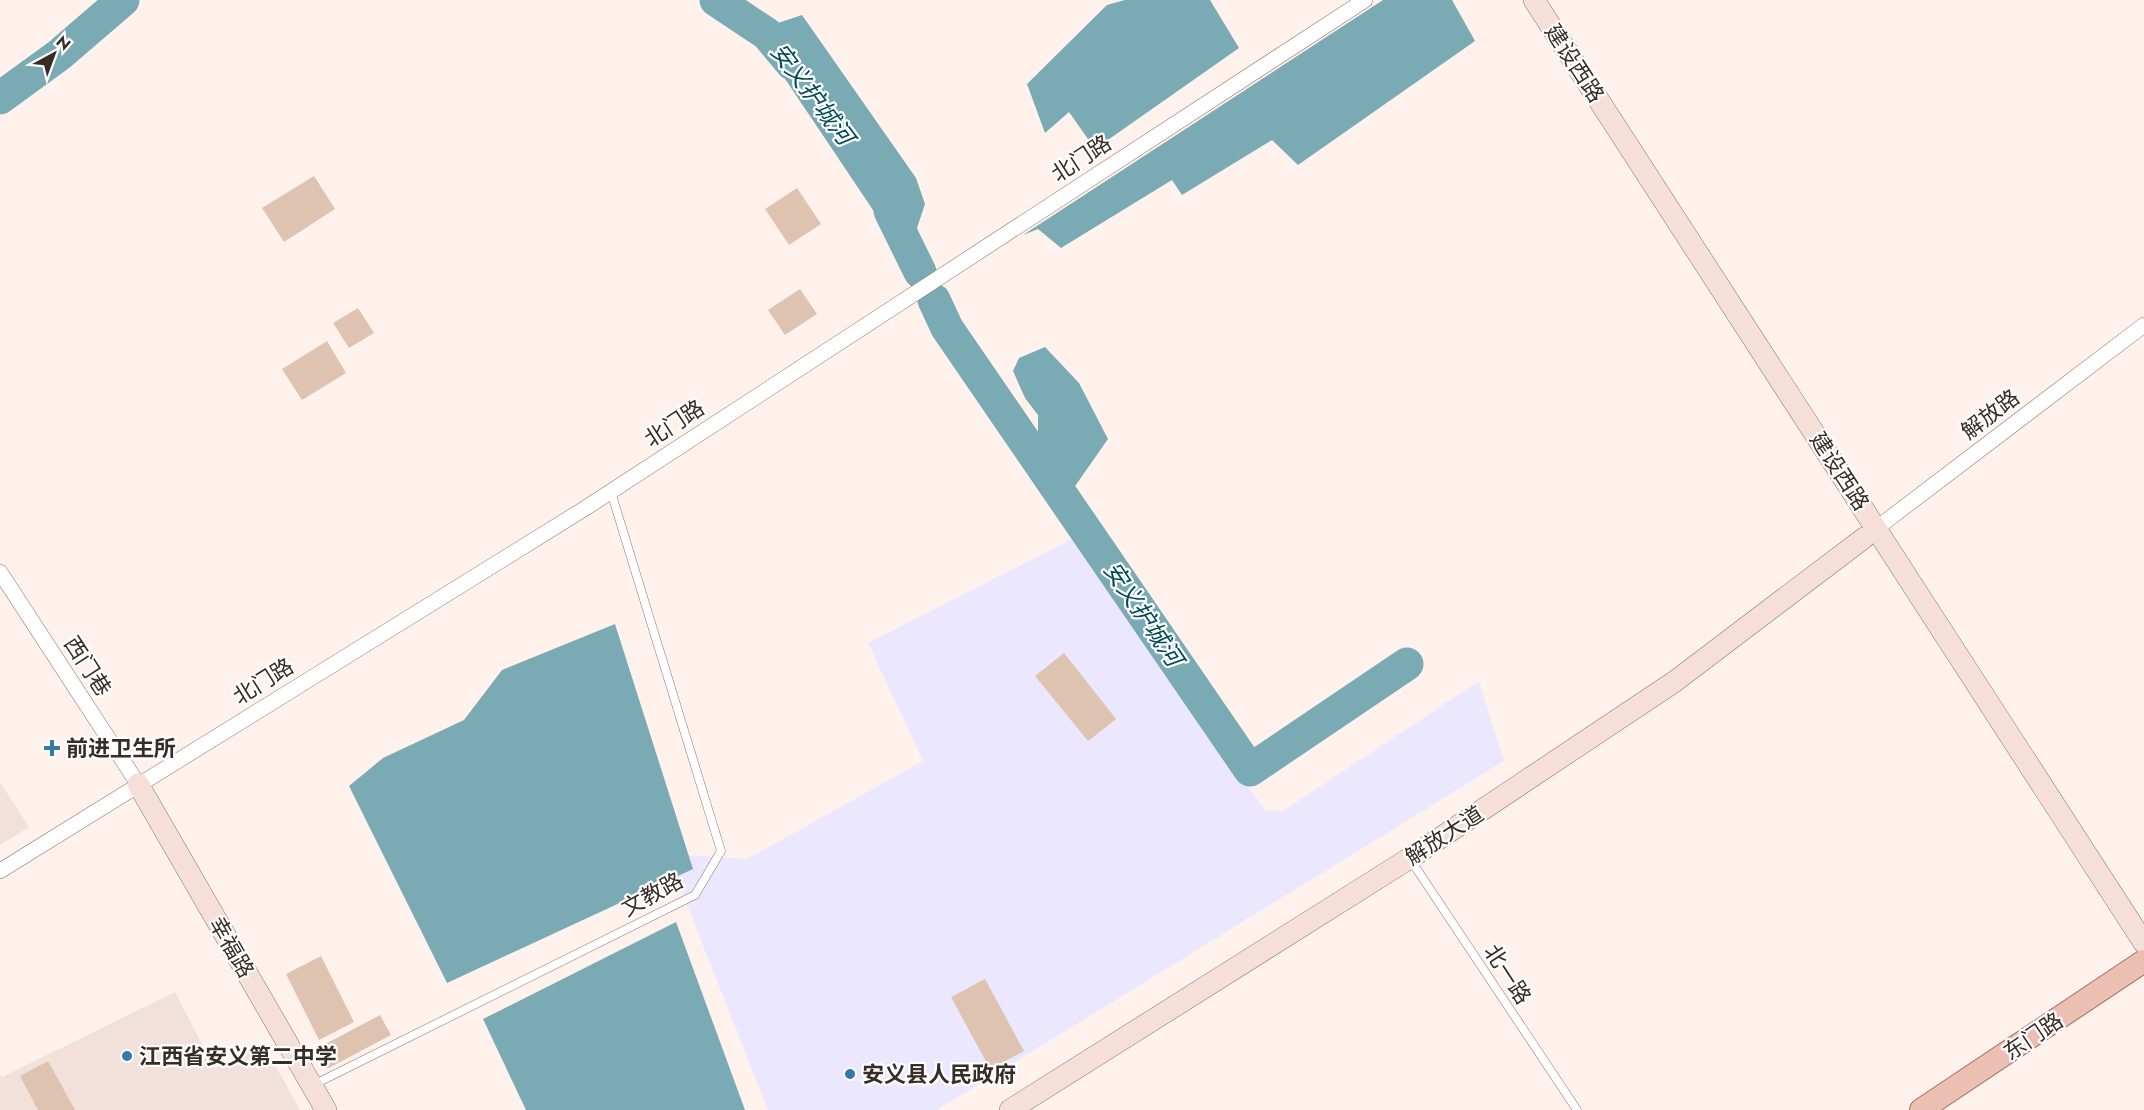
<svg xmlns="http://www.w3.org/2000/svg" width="2144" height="1110" font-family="Jost,'Noto Sans SC',sans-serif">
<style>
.commercial{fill:#ebe7fe}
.built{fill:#f1e1da}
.water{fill:#7aaab4}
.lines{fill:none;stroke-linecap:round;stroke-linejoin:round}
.river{stroke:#7aaab4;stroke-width:33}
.building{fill:#dfc3b1}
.lane-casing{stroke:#8e7365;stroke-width:9}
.street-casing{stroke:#8e7365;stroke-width:16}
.secondary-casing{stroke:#8e7365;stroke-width:22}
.primary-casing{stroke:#a57060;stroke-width:24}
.lane{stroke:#fff;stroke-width:8}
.street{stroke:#fff;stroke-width:15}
.secondary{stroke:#f6dfd9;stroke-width:21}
.primary{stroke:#ecbfb3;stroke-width:22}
.poi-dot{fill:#3179ae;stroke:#fff;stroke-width:2}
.labels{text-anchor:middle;stroke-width:4.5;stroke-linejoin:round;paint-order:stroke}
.street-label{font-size:22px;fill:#382c26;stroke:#fff}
.poi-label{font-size:22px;font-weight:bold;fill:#382c26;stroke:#fff;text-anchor:start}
.water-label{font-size:24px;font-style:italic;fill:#004c57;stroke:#fff}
</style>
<rect width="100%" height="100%" fill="#fff2ec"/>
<!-- commercial -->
<path class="commercial" d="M1074,538L1265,810L1283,811L1479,681L1504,761L937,1110H768L667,854L747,859L923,761L868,643Z"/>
<!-- built -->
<g class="built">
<path d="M0,782L29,827L0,845Z"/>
<path d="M175,992L215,1069L263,1043L300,1110H0V1074L2,1077Z"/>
</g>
<!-- water -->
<g class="water">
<path d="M1125,0H1210L1239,48L1095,149L1069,112L1045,133L1027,84L1107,5Z"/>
<path d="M1383,0H1452L1475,41L1298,165L1272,140L1182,195L1172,180L1061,248L1038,229L1023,235Z"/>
<path d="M802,15L916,178L925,204L903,270L875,213L755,34L778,23Z"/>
<path d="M1045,347L1079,383L1108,439L1073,489L1046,454L1038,433V415L1025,398L1013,371L1019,358Z"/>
<path d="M615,624L693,869L447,983L349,786L383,758L464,720L502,670Z"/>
<path d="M676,922L745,1110H526L483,1019Z"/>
</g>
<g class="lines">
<!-- river -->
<g class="river">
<path d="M716,0L767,34L792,64"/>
<path d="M0,98L59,55L123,0"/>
<path d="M890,211L920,272"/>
<path d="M934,300L947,328L1250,770L1407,664"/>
</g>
</g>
<!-- building -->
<g class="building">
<path d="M314,176L335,209L284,242L262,208Z"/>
<path d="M797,188L821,224L789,245L765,209Z"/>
<path d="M800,289L817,314L785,335L768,310Z"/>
<path d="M358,308L374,333L349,348L333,323Z"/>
<path d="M327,341L346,373L302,400L282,369Z"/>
<path d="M1064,653L1116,719L1088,741L1035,676Z"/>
<path d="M321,956L354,1022L319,1040L286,974Z"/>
<path d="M985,979L1024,1051L990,1069L951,997Z"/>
<path d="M380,1015L391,1035L327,1069L316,1049Z"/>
<path d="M48,1061L75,1110H38L20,1076Z"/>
</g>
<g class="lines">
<defs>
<g id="lane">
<path d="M1410,859L1577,1110"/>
<path d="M313,1085L695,895L721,851L611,492"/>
</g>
<g id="street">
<path d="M1869,534L2144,325"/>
<path d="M0,572L138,784"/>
<path d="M0,871L584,509L1365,0"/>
</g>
<g id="secondary">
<path d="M1534,0L2144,943"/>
<path d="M138,784L326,1110"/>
<path d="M1010,1110L1410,858L1674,682L1864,538"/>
</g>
<path id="primary" d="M1921,1110L2144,961"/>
</defs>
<!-- lane casing -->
<use href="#lane" class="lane-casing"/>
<!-- street casing -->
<use href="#street" class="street-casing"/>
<!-- secondary casing -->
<use href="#secondary" class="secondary-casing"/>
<!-- primary casing -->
<use href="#primary" class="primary-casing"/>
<!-- lane -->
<use href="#lane" class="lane"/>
<!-- street -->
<use href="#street" class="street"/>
<!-- secondary -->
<use href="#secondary" class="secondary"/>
<!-- primary -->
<use href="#primary" class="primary"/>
</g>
<!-- markers -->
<g class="poi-dot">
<path d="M49 739h6v6h6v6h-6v6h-6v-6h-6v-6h6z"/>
<circle cx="127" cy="1056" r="6"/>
<circle cx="850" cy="1074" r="6"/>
</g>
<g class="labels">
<!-- street labels -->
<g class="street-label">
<text transform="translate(1575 63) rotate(57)" y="8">建设西路</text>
<text transform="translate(1081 158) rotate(-33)" y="8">北门路</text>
<text transform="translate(1990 414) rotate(-37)" y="8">解放路</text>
<text transform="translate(674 423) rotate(-33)" y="8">北门路</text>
<text transform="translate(1840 471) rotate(57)" y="8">建设西路</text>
<text transform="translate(88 666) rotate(57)" y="8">西门巷</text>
<text transform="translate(263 681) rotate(-32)" y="8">北门路</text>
<text transform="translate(1444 835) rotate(-33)" y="8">解放大道</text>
<text transform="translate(652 894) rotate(-29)" y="8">文教路</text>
<text transform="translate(232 947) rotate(60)" y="8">幸福路</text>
<text transform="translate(1508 974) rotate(57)" y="8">北一路</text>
<text transform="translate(2033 1036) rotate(-34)" y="8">东门路</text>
</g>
<!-- poi labels -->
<g class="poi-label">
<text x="66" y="756">前进卫生所</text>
<text x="139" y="1064">江西省安义第二中学</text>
<text x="862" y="1082">安义县人民政府</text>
</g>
<!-- water labels -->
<g class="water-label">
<text transform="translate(812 94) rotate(53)" y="8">安义护城河</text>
<text transform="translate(1143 614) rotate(56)" y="8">安义护城河</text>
</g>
</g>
<!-- north arrow -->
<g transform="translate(54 54) rotate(41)" stroke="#ffffff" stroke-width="4.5" paint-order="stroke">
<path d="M0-4.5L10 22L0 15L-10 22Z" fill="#382c26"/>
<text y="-9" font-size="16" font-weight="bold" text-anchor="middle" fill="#382c26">N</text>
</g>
</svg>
